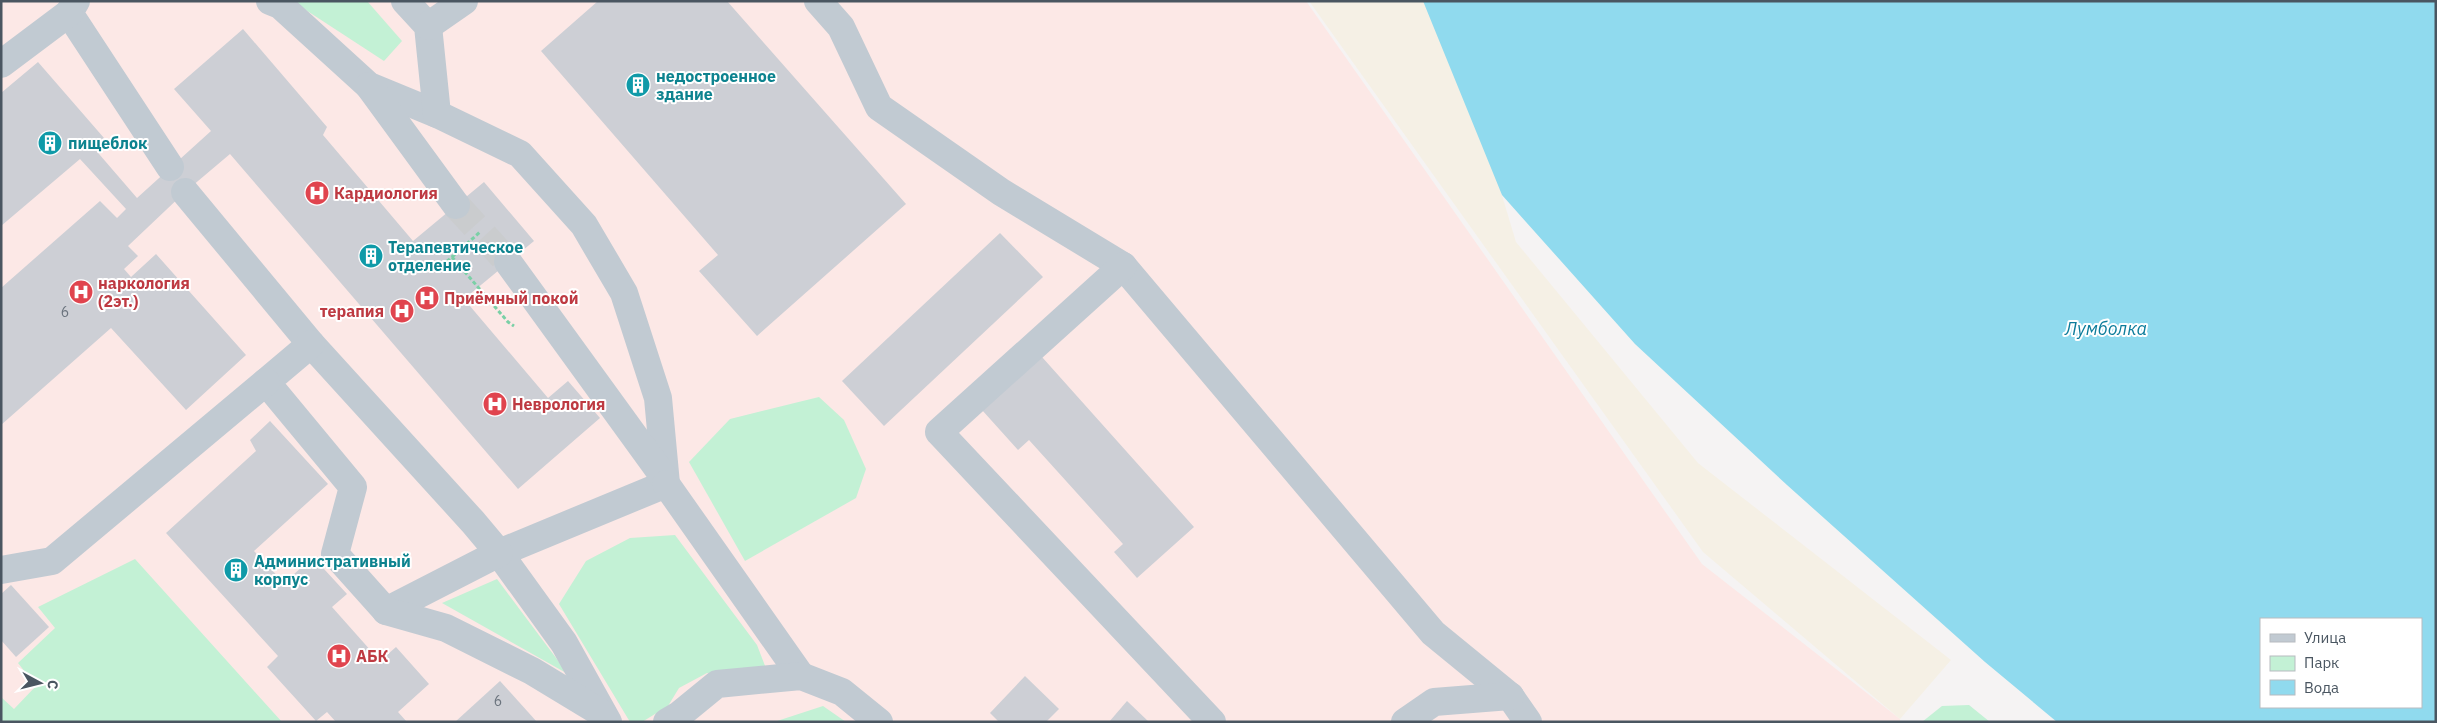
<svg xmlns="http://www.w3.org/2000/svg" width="2437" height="723" font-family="'IBM Plex Sans',sans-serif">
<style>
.medical{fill:#fce8e6}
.green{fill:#c3f1d5}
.sand{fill:#f5f0e5}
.water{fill:#90daee;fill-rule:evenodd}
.building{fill:#cdcfd5}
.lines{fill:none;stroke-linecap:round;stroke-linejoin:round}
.minor-tunnel{stroke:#caccce;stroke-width:28;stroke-dasharray:28 14;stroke-linecap:butt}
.path{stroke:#7ad0a6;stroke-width:3;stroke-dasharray:4 2.5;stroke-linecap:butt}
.minor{stroke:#c1cad2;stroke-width:28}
.labels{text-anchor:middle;stroke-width:4;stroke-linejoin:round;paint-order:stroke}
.number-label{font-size:14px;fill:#6b747e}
.culture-label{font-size:16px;font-weight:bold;fill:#0d838f;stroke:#fff;text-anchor:start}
.health-label{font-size:16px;font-weight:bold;fill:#be3a42;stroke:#fff;text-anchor:start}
.water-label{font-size:18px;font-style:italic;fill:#0c7c9b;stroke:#fff}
</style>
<rect width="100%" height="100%" fill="#f5f3f3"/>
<!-- medical -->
<path class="medical" d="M1,1H1306L1702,564L1900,719V722H1Z"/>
<!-- green -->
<g class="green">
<path d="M292,1H367L402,41L384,61Z"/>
<path d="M819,397L844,420L866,469L856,498L745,561L689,462L730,419Z"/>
<path d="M675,535L757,645L767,671L707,673L679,688L668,706L642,722H630L559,604L586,561L630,538Z"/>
<path d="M135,559L282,722H1V697L14,709L36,686L18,663L55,628L38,607Z"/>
<path d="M497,579L568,674L442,603Z"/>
<path d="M1969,705L1990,722H1922L1942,706Z"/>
<path d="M823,706L846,722H774Z"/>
</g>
<!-- sand -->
<path class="sand" d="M1309,1H1425L1459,52L1516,242L1698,463L1951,660L1900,719L1703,552Z"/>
<!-- water -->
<path class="water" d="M1423,1H2436V722H2057L1985,662L1787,485L1635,344L1502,195ZM2261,619H2421V707H2261Z"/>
<!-- building -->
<g class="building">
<path d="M598,1H727L906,204L757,336L699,271L718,255L541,51Z"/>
<path d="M243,29L327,127L323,135L413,241L484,182L534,241L464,299L548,398L568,381L600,418L518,489L230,154L185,192L128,246L138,256L124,269L131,277L156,254L246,355L186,410L111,328L1,425V288L100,201L117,218L126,209L80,159L1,226V93L38,62L104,138L93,147L137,198L211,131L174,89Z"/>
<path d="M1000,233L1043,277L884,426L842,381Z"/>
<path d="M1042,357L1194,527L1137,578L1114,552L1123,544L1029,440L1018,450L982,410Z"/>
<path d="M270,421L328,484L254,551L284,583L313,557L347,594L332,607L380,661L396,647L429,684L398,712L407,722H336L327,712L316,721L267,667L278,656L166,533L256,451L250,440Z"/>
<path d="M11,585L49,627L16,657L1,640V594Z"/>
<path d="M1025,676L1059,709L1046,722H999L990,713Z"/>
<path d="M500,681L537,722H455Z"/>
<path d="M1127,701L1149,722H1109Z"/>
</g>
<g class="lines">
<!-- minor-tunnel -->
<path class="minor-tunnel" d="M456,205L508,262"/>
<!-- path -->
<g class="path">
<path d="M452,257L480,232"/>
<path d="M437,270L452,257L508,322L514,326"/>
</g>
<!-- minor -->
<g class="minor">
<path d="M76,1L69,13L170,167"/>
<path d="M270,1L280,5L369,86L437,114"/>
<path d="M405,1L428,26L437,114L520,154L584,225L624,293L658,398L666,484L499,553L564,643L608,722"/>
<path d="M818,1L841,27L879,107L1001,192L1123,266L1433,633L1510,696L1528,722"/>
<path d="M428,26L464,1"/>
<path d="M1,64L69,13"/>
<path d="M369,86L456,205"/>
<path d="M185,192L311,344L473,522L499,553L386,611"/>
<path d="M508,262L664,477"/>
<path d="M1123,266L939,432L1212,722"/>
<path d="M311,344L266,382L353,487L335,554L386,611L446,628L532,671L603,714"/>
<path d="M666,484L801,676"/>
<path d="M1,570L52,561L266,382"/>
<path d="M667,722L679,715L717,684L801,676L842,692L879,722"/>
<path d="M1405,722L1434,702L1510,696"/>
</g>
</g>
<!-- icons -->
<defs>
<symbol id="building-disc" viewBox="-11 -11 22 22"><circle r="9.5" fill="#0f9aa8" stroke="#fff"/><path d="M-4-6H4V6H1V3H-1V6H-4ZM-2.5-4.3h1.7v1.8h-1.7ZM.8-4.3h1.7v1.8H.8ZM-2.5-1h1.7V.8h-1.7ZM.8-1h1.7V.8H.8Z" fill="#fff"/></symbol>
<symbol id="hospital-disc" viewBox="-11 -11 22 22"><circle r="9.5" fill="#e0444e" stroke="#fff"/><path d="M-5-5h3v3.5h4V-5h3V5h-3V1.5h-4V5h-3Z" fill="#fff"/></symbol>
</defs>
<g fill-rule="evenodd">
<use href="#building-disc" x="624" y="71" width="28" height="28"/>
<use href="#building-disc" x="36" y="129" width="28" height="28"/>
<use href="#hospital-disc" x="303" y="179" width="28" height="28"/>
<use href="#building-disc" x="357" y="242" width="28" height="28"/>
<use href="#hospital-disc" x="67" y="278" width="28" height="28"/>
<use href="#hospital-disc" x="413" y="284" width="28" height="28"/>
<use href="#hospital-disc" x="388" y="297" width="28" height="28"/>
<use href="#hospital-disc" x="481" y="390" width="28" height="28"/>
<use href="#building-disc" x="222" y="556" width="28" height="28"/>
<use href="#hospital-disc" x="325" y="642" width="28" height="28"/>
</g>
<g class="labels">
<!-- number labels -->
<g class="number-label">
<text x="65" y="317">6</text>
<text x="498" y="706">6</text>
</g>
<!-- culture labels -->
<g class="culture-label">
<text x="656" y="82">недостроенное<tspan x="656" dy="18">здание</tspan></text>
<text x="68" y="149">пищеблок</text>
<text x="388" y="253">Терапевтическое<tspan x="388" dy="18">отделение</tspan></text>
<text x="254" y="567">Административный<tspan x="254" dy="18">корпус</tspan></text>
</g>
<!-- health labels -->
<g class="health-label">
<text x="334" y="199">Кардиология</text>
<text x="98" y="289">наркология<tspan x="98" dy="18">(2эт.)</tspan></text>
<text x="444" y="304">Приёмный покой</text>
<text x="384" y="317" text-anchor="end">терапия</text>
<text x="512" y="410">Неврология</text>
<text x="356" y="662">АБК</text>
</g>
<!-- water labels -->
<g class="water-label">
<text x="2106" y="335">Лумболка</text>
</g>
</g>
<!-- border -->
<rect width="2437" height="723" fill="none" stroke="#4a5661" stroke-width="5"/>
<!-- legend -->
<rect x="2260" y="618" width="162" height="90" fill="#ffffff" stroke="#b7bbc0"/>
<rect x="2270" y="634" width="25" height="8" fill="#c1cad2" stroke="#b7bbc0"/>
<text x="2304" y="643" font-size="15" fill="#4a5661">Улица</text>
<rect x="2270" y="656" width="25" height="15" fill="#c3f1d5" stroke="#b7bbc0"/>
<text x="2304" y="668" font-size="15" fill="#4a5661">Парк</text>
<rect x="2270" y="680" width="25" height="15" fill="#90daee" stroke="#b7bbc0"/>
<text x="2304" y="693" font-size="15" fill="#4a5661">Вода</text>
<!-- north arrow -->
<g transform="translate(40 683) rotate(97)" stroke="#ffffff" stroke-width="4" paint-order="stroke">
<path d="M0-4L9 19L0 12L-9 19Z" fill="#4a5661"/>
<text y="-8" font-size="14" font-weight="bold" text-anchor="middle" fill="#4a5661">С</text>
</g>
</svg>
